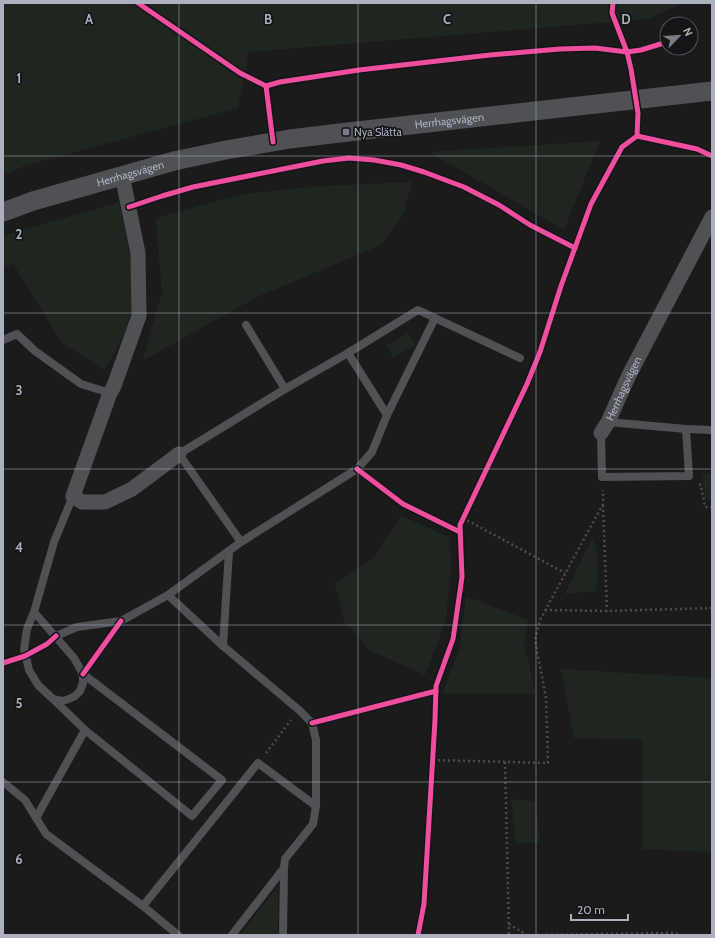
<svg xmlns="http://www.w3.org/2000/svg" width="715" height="938" font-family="Cabin,sans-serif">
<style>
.green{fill:#1f2620}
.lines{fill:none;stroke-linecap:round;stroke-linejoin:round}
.path{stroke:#4b4c4f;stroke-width:2.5;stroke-dasharray:2 3;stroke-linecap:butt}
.service{stroke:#4f5155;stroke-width:8}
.minor{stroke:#4f5155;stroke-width:15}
.tertiary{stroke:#4f5155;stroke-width:19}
.cycleway-casing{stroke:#151518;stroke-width:8}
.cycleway{stroke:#ef4d9e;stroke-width:5}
.grid{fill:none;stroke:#acb1bd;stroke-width:1;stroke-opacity:0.55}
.poi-dot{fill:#797c85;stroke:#151518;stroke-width:1.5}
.labels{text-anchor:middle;stroke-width:3.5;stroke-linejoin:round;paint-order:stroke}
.street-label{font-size:11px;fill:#acb1bd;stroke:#151518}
.poi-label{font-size:11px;fill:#acb1bd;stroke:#151518;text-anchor:start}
.grid-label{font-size:13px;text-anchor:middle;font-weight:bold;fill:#acb1bd;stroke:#151518;stroke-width:3.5;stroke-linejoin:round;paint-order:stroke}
</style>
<rect width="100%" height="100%" fill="#1b1b1c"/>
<!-- green -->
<g class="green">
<path d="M3,3H682L648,19L249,52L238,108L24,166L3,176Z"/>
<path d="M600,141L564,230L429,152Z"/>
<path d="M412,182L404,213L381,245L257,297L142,361L162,293L156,218L243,194L321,186Z"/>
<path d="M119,202L135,280L128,328L105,370L61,342L13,263L3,267V236Z"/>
<path d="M408,333L416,345L393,358L386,345Z"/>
<path d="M702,474H712V499H705Z"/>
<path d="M401,516L449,537L451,566L446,620L425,675L369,650L344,621L335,583L373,558Z"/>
<path d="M593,536L598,558L596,591L565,594Z"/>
<path d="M466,596L528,620L524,643L536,694H442L460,647Z"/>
<path d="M561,669L712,678V852L642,849V739L574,738Z"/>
<path d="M511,799L536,801L540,843H516Z"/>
<path d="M278,886V935H240Z"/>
</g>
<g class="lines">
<!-- path -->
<g class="path">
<path d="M699,484L701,485L705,507H712"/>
<path d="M603,505L607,611"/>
<path d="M463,518L565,573"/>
<path d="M545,610L607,611L712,608"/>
<path d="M266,753L291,720"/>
<path d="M433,760L548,763L546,698L535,640L540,620L603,504V490"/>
<path d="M505,762L509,935"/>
<path d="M509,924L527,935"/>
<path d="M536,935L673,933L682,935"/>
</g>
<!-- service -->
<g class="service">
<path d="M3,340L17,334L35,351L81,384L110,393"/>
<path d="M348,353L387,415"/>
<path d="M285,389L348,353L418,310L520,358"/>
<path d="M608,422L686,429L712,430"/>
<path d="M601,433L602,477L689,476L686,429"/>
<path d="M241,542L179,454L285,389L246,325"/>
<path d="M168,595L223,646L299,710L312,723L316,740V806L313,824L285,859L284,868L232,935"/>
<path d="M34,612L74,658L83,674V683L80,691L75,696L69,699L62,701L53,699L38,685L29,670L24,649L27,629L34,612L54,542L73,496"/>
<path d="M56,636L77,627L121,621L168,595L241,542L357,469L372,452L387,415L435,318"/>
<path d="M223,646L229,551"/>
<path d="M53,699L85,730L192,816L222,780L83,674"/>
<path d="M3,782L25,800L46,834L143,906L178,935"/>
<path d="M36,818L85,730"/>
<path d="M143,906L258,763L316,806"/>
<path d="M283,935L284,868"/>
</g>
<!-- minor -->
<g class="minor">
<path d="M122,175L138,253L139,316L114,386L110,393L73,496L82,502H105L132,489L179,454"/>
<path id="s1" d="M601,433L608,422L629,375L712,217"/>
</g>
<!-- tertiary -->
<path class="tertiary" id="s2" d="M3,212L33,201L174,161L226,150L290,139L348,132L712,91"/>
<defs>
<g id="cycleway">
<path d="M138,3L240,73L266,86L280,82L359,70L490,55L560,49L595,48L627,52L641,50L667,42"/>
<path d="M266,86L273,142"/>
<path d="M637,136L697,149L712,156"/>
<path d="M129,207L162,196L193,187L323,161L349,158L374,160L401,165L424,172L464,187L499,205L530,225L575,248"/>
<path d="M357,469L403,504L460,532"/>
<path d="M3,663L25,656L47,644L56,636"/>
<path d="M83,674L121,621"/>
<path d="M312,723L436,691"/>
<path d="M418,935L424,904L435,720L436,686L453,639L462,577L460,525L527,384L540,352L561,286L591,204L622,147L637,136L638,113L631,69L627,52L612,13L613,3"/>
</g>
</defs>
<!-- cycleway casing -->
<use href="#cycleway" class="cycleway-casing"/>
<!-- cycleway -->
<use href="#cycleway" class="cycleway"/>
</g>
<!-- grid -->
<path class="grid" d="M179,3V935M358,3V935M536,3V935M3,156H712M3,313H712M3,469H712M3,625H712M3,782H712"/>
<!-- markers -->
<rect class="poi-dot" x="342" y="128" width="8" height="8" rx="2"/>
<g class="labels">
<!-- street labels -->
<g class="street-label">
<text dy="4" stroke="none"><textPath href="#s2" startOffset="457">Herrhagsvägen</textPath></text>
<text dy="4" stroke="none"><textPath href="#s2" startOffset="133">Herrhagsvägen</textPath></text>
<text dy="4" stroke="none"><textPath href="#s1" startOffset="50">Herrhagsvägen</textPath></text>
</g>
<!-- poi labels -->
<g class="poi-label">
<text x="354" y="136">Nya Slätta</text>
</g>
</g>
<g class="grid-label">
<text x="89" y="24">A</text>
<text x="268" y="24">B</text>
<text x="447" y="24">C</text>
<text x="626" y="24">D</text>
<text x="19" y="83">1</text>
<text x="19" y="239">2</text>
<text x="19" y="395">3</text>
<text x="19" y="552">4</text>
<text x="19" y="708">5</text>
<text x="19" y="864">6</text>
</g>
<!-- border -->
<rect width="715" height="938" fill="none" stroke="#acb1bd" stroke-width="8"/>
<!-- north arrow -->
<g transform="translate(679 36) rotate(65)"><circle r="19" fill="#151518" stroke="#51535a"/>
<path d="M0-3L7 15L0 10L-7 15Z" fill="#797c85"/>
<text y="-6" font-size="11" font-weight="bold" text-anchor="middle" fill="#acb1bd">N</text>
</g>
<!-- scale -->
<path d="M571 914v6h57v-6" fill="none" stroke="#acb1bd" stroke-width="2"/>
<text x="577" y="914" font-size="12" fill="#acb1bd" stroke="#151518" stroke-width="3" paint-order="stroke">20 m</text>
</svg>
